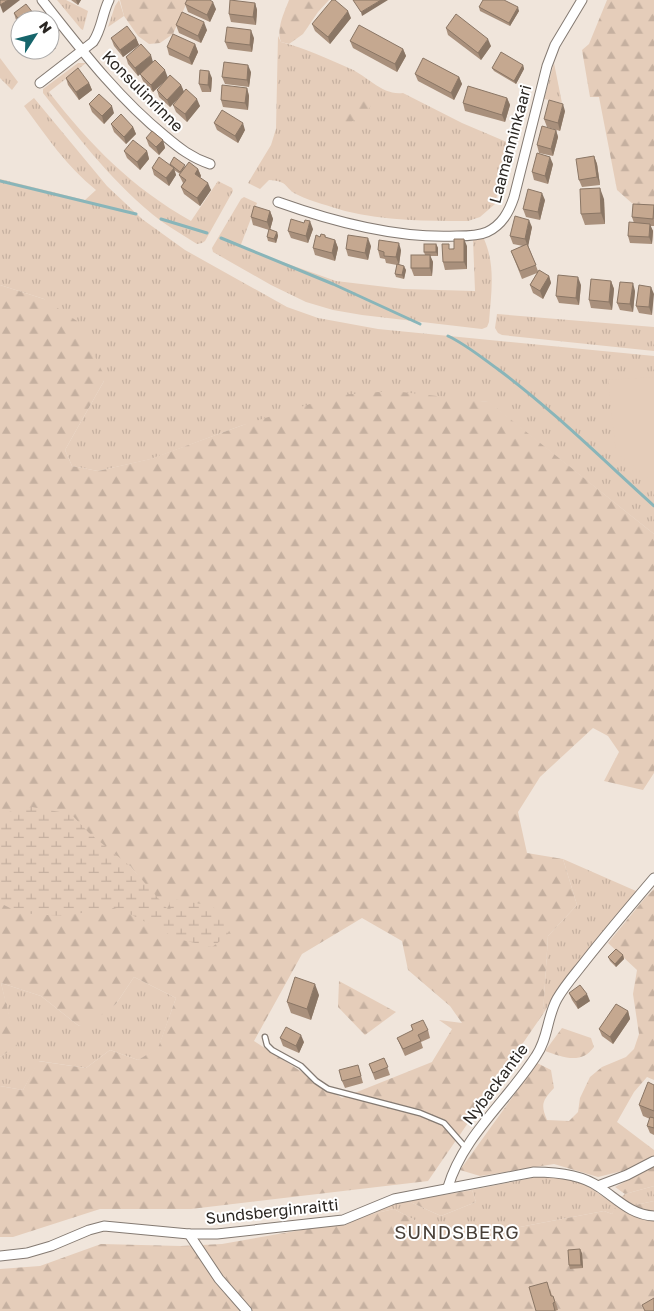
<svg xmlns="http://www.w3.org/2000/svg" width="654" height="1311" font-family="'Golos Text',sans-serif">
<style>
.grass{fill:url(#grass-tufts)}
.forest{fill:url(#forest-firs);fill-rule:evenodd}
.wetland{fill:url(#wetland-marsh)}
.garden{fill:#e5cdba}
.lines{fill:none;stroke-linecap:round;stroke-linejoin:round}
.stream{stroke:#89b5b9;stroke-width:3}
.lane-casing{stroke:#847a72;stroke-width:7}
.street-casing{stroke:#847a72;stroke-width:11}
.lane{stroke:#fff;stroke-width:4.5}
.street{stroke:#fff;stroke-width:9}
.wall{fill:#a9907c}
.shaded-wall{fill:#8a7665}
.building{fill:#c5a890;stroke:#8a7665}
.labels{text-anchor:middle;stroke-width:4;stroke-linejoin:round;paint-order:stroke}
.street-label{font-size:16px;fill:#2a2622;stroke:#fff}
.quarter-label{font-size:19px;letter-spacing:1px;fill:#483f37;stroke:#fff}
</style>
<defs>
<pattern id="grass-tufts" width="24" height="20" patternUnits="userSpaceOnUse" patternTransform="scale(1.25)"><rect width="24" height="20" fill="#e5cdba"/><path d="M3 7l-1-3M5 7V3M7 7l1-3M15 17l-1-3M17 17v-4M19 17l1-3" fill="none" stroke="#c5b0a0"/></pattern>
<pattern id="forest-firs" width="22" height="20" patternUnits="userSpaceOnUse" patternTransform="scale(1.25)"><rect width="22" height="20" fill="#e5cdba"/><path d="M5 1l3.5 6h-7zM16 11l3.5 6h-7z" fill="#c5b0a0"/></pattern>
<pattern id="wetland-marsh" width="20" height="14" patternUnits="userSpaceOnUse" patternTransform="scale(1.25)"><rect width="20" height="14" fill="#e5cdba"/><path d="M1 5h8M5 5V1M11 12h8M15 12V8" fill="none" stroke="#c5b0a0"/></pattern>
</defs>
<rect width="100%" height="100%" fill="#f0e5db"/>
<!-- grass -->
<g class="grass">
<path d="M57,0H66L88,11L83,30L81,29Z"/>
<path d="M119,0L124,16L108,27L115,6Z"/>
<path d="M278,36L281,42C304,48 329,59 351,69C367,76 383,96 403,93L462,123L509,143L495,204L480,217L468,221C427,221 385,221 345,211C330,206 312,202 298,195C284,189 290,181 269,180L260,189L248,183L271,145L276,129Z"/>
<path d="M0,58L18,82L12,90L0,78Z"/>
<path d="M78,63H86L49,92C91,146 131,187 191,221L218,181L232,188L233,191L205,241L202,243L197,244C185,236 172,229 161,221C115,186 79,138 43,93V89Z"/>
<path d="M554,63L562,103L544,99Z"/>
<path d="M34,98L107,186L142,219L185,250L287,307L318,318L378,329L654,356V534L488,402L464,400L243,425L151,459L98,471L72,466L65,450L104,381L44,299L0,285V179L85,200L96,190C66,166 47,137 24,106Z"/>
<path d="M244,197L257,203L240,247L336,281L403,289L475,291L473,239L480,238L484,239C496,266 491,294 489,322L487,327L482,329L362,315L333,310L306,302L271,285L213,252L212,248L241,199Z"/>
<path d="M497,314L654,327V351L502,335L498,333L495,328Z"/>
<path d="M563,859L636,891L562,983L543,1014L548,936L577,905Z"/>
<path d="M134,977L176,998L158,1049L138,1060L110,1050L86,1068L39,1061L23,1090L0,1086V1057L16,1046L1,983L41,996L79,1026L116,1004Z"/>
<path d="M546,1175L569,1179L583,1183L617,1206L612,1214L604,1211L451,1240L394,1209L372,1214L397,1202L408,1201L441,1216L476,1202L472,1190Z"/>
<path d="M654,1186V1201L631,1206L619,1199L625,1194Z"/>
</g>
<!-- forest -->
<g class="forest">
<path d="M120,0H188L173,34L160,43L149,44L138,36L124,16Z"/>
<path d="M289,0H329L318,12L303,34L289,44L281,42C276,29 284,13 289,0Z"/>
<path d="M607,0H654V209L634,205L617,190L599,97H590L582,50L589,44Z"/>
<path d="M371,95L374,100L365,116L346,124L341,120C346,105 357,100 371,95Z"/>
<path d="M0,285L44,299L77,321L103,373L104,381L65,450L72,466L98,471L150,459L243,425L339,395L393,391L489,402L654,534V773L643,790L604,781L619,752L608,736L593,728L540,777L518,812L527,853L563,859L577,905L548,936L543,1014L428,1181L191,1209H100L13,1237H0V1086L23,1090L38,1061L86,1068L110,1050L138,1060L158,1048L176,998L134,977L116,1004L92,1022L79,1026L41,996L1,983L17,1046L0,1057V886L148,888L130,866L0,829ZM362,918L402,941L408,970L450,1006L462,1023L439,1020L452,1029L432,1062L342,1098L254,1041L302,954Z"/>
<path d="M654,889V1080L647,1077L634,1092L617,1122L654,1150V1157L630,1169L598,1177L554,1164L480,1176L460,1170L537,1063L551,1070L554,1088C543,1100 540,1104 547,1120L569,1121L578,1112L580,1098L590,1077L602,1067L626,1057L634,1049L639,1034L633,994L637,970L608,943L645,898Z"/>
<path d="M339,981L396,1012L365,1035L338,1007Z"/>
<path d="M562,1028L591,1038L594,1047C581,1065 563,1057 545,1051Z"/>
<path d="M654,1166V1186L625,1194L615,1187Z"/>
<path d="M472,1190L476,1202L441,1216L408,1201Z"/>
<path d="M619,1199L631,1206L654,1201V1311H0V1269L40,1266L101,1244L181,1246L222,1244L347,1222L372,1214L394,1209L452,1240L604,1211L612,1214Z"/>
</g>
<!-- wetland -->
<path class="wetland" d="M32,807L71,814L89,833L130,866L172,914L168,898L212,906L232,923L227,936L212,947L178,939L130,914L114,908L61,916L20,913L0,903V814Z"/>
<!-- garden -->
<path class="garden" d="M654,377V481H653L616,453L608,380Z"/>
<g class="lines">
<!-- stream -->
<g class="stream">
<path d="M0,181L136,214"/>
<path d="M161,219L207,233"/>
<path d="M221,238L333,284L420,324"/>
<path d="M448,336C467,345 482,358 499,370C554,411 603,460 654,506"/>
</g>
<defs>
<path id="lane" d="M265,1037L267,1045L272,1050L301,1066L316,1081L328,1089L420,1113L444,1123L465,1147"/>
<g id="street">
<path d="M42,0C80,48 117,97 165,136C179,148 192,158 210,164"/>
<path d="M40,83L93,42C102,29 102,14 109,0"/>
<path d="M278,202C334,222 397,239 457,236C466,236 478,236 487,232C502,225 509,212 514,197L547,66L555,45L582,0"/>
<path d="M598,1186L627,1175L654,1161"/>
<path d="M448,1187C463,1136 508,1100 536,1056C548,1039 547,1017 557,999C565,985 576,973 586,960C608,932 631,905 654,878"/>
<path d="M189,1234L219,1279L247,1311"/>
<path d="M0,1256L27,1253L51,1246L89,1230L104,1226L189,1234H217L343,1220L394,1199L534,1172C555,1172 581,1174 599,1187C617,1199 631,1215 654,1216"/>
</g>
</defs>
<!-- lane casing -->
<use href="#lane" class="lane-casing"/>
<!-- street casing -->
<use href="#street" class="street-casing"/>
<!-- lane -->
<use href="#lane" class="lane"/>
<!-- street -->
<use href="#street" class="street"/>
</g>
<!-- wall -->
<g class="wall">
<path d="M71,0H81L78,5Z"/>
<path d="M255,3L257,10L256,25L231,22L229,14Z"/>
<path d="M185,4L216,9L210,22L188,12Z"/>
<path d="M479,7L519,11L510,26L480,11Z"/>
<path d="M14,13L37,18V20H20V25L16,20Z"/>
<path d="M351,18L330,44L315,31L312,24Z"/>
<path d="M176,25L207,30L201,43L179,33Z"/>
<path d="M446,28L491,46L481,60L448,35Z"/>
<path d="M111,38H136L139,45L123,57L114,46Z"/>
<path d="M254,38L252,52L228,49L225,42Z"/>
<path d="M350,41L403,49L406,56L397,72L353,48Z"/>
<path d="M195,44L198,52L192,65L169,55L167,47Z"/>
<path d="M56,48L44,57L38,50H50Z"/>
<path d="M126,57L153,62L168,78L181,85L184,92L200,106L187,122L176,112L173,105L183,93L170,107L159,97L157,90L166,80L153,92L143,81L140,74L142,72L138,76L128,64Z"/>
<path d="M523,65L524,69L516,84L494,71L492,68Z"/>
<path d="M251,72L249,87L225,84L222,77Z"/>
<path d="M415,74L459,77L462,84L454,100L418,81Z"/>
<path d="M66,78L89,83L92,90L79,100L68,85Z"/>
<path d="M212,78L211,92H202L199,84Z"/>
<path d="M247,88L249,96L248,110L223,107L221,100Z"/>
<path d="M507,98L510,105L505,122L465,111L463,103Z"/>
<path d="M89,104L114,113L104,124L92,112Z"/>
<path d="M565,111L560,131L547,127L544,119Z"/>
<path d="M214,123L245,130L238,143L217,130Z"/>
<path d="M111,124L133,127L136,134L126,144L114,132Z"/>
<path d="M556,130L558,137L553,156L539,153L537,145Z"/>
<path d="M146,138L163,140L165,148L159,155L149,146Z"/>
<path d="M124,151H147L149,159L140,170L127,158Z"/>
<path d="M594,156L597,164L600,185L582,187L579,180Z"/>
<path d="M170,164L198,169L201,176L200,178L211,190L200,206L184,194L181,187L183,183L179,175L180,174L174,170L176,175L169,186L154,175L152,168L170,165Z"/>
<path d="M553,164L548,184L534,180L532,172Z"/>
<path d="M604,199L605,224L585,225L581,214Z"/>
<path d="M545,200L540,220L526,217L523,209Z"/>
<path d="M654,205V226H650L653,231L652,244L630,243L628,236L634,223L632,217Z"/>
<path d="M270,211L273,219L270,230L277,232L278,236L276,243L268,241L267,237L269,230L253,225L251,217Z"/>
<path d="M532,227L528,245L538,271L549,276L551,283L543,299L533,293L530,285L537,273L522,279L511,251L523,246L513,244L510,236Z"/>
<path d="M313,229L308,243L291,238L288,231Z"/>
<path d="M325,235L326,238L335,240L338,248L335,261L315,255L313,248L320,237Z"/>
<path d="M436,244L438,248V256H430L433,262L432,276H414L411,268L425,255L424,252Z"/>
<path d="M371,246L368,260L348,256L346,249Z"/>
<path d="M467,246V269L445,270L443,262L451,249Z"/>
<path d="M378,250H401L399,265L406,270L404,279L396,277L395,274L397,265L386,263L385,259L380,258Z"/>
<path d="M611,281L614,289L612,310L591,308L589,300Z"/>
<path d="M581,285L579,305L559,303L556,296Z"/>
<path d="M651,287L652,315L639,313L636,306Z"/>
<path d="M635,291L633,312L620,310L617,303Z"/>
<path d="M623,955L624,959L616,967L610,961L608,957Z"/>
<path d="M569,993L590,1001L578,1009L572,1000Z"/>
<path d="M319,995L311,1020L291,1013L287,1002Z"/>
<path d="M628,1011L630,1019L613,1044L602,1036L599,1029Z"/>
<path d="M411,1025L428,1030L430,1038L421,1042L423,1048L405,1056L397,1038L413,1031Z"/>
<path d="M280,1038L304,1042L299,1053L283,1046Z"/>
<path d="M384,1058L390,1075L375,1080L369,1064Z"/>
<path d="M360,1072L363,1083L345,1088L342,1081Z"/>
<path d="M654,1085V1135L650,1133L647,1126L650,1119L643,1116L639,1105Z"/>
<path d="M582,1253L583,1268L570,1269L569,1265Z"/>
<path d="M550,1289L552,1296L556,1303L558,1310L555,1311H536Z"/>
</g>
<!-- shaded-wall -->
<g class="shaded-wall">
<path d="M8,0H20L3,13L0,5Z"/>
<path d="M76,0H81L78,5Z"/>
<path d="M381,0H388L362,16L361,12Z"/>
<path d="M213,2L216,9L210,22L207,15Z"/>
<path d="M255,3L257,10L256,25L253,17Z"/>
<path d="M518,7L519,11L510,26L509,23Z"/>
<path d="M348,11L351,18L330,44L328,37Z"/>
<path d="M204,22L207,30L201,43L198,36Z"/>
<path d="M251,30L254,38L252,52L250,45Z"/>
<path d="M136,38L139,45L123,57L120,50Z"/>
<path d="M488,39L491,46L481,60L478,53Z"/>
<path d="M53,41L56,48L44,57L41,50H50V43Z"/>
<path d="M195,44L198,52L192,65L189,58Z"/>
<path d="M403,49L406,56L397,72L395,64Z"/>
<path d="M151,55L153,62L138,76L135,68Z"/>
<path d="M248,65L251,72L249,87L247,80Z"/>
<path d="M523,65L524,69L516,84L514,81Z"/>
<path d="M165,70L168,78L153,92L151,85Z"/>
<path d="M209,71L212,78L211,92L208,85Z"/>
<path d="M459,77L462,84L454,100L451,93Z"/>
<path d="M89,83L92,90L79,100L76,92Z"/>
<path d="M181,85L184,92L170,107L167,100Z"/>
<path d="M247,88L249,96L248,110L245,103Z"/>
<path d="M507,98L510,105L505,122L502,115Z"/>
<path d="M197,99L200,106L187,122L185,114Z"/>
<path d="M563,104L565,111L560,131L558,123Z"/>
<path d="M112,106L114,113L104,124L102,116Z"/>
<path d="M243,123L245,130L238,143L235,136Z"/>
<path d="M133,127L136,134L126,144L124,137Z"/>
<path d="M556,130L558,137L553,156L551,149Z"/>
<path d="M163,140L165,148L159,155L156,147Z"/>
<path d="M147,151L149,159L140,170L137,162Z"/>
<path d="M594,156L597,164L600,185L597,177Z"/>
<path d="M550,157L553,164L548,184L545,176Z"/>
<path d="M174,168L176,175L169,186L166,178Z"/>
<path d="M198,169L201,176L198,181L195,174Z"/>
<path d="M208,183L211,190L200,206L197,198Z"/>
<path d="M600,188L604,199L605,224L601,213Z"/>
<path d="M542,193L545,200L540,220L538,212Z"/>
<path d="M270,211L273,219L270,230L267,222Z"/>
<path d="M529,220L532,227L528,247L525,239Z"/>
<path d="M310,221L313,229L308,243L306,236Z"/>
<path d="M650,224L653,231L652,244L649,237Z"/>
<path d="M277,232L278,236L276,243L274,239Z"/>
<path d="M368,238L371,246L368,260L365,253Z"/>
<path d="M464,239L467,246V269L464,262Z"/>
<path d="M335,240L338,248L335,261L332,253Z"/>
<path d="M399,243L401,250L399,265L396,257Z"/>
<path d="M436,244L438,248V256L436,252Z"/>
<path d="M430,255L433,262L432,276L430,268Z"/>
<path d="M404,266L406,270L404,279L402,275Z"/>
<path d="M549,276L551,283L543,299L540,291Z"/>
<path d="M578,277L581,285L579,305L576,298Z"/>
<path d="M611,281L614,289L612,310L609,302Z"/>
<path d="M633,283L635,291L633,312L630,304Z"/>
<path d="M651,287L654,294L652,315L649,307Z"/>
<path d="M623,955L624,959L616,967L615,964Z"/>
<path d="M315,984L319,995L311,1020L307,1009Z"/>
<path d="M587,994L590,1001L578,1009L576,1002Z"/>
<path d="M628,1011L630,1019L613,1044L610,1037Z"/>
<path d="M301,1035L304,1042L299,1053L296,1046Z"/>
<path d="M580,1249L582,1253L583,1268L581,1265Z"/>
</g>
<!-- building -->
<g class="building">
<path d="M0,0H8L0,5Z"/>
<path d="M187,0H210L213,2L207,15L185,4Z"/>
<path d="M230,0L255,3L253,17L229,14Z"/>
<path d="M332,0H335L348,11L328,37L312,24Z"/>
<path d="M353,0H381L361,12Z"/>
<path d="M483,0H504L518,7L509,23L479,7Z"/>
<path d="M26,4L37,18L34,20H20V21L14,13Z"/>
<path d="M182,12L204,22L198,36L176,25Z"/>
<path d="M456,14L488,39L478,53L446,28Z"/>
<path d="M359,25L403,49L395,64L350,41Z"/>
<path d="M127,26L136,38L120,50L111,38Z"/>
<path d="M227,27L251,30L250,45L225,42Z"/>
<path d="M173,34L195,44L189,58L167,47Z"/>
<path d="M50,36L53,41L50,43Z"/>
<path d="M141,44L151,55L135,68L126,57Z"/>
<path d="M501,52L523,65L514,81L492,68Z"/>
<path d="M423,58L459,77L451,93L415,74Z"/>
<path d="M155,60L165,70L151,85L140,74Z"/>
<path d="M224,62L248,65L247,80L222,77Z"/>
<path d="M78,68L89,83L76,92L66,78Z"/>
<path d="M200,70L209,71L208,85L199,84Z"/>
<path d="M170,75L181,85L167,100L157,90Z"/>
<path d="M222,85L247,88L245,103L221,100Z"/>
<path d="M468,86L507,98L502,115L463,103Z"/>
<path d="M186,89L197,99L185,114L173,105Z"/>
<path d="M99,94L112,106L102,116L89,104Z"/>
<path d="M549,100L563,104L558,123L544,119Z"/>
<path d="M222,110L243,123L235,136L214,123Z"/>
<path d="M121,114L133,127L124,137L111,124Z"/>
<path d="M542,126L556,130L551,149L537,145Z"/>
<path d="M152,131L163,140L156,147L146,138Z"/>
<path d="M133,140L147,151L137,162L124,151Z"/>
<path d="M537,153L550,157L545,176L532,172Z"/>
<path d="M594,156L597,177L579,180L576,159Z"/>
<path d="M159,157L174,168L166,178L152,168Z"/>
<path d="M174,157L185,165L180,172L170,164Z"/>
<path d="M189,162L198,169L195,174L208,183L197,198L181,187L186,180L179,175Z"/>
<path d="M600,188L601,213L581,214L580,189Z"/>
<path d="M528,189L542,193L538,212L523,209Z"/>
<path d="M633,204L654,205L653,219L632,217Z"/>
<path d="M254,206L270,211L267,222L251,217Z"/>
<path d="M515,216L529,220L525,239L510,236Z"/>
<path d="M291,219L304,223L305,220L310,221L306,236L288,231Z"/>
<path d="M629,222L650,224L649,237L628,236Z"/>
<path d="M269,229L277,232L274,239L267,237Z"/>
<path d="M321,234L325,235V237L335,240L332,253L313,248L316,235L320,237Z"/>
<path d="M348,235L368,238L365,253L346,249Z"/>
<path d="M454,239H464V262H443L442,244H449V249H454Z"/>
<path d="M379,240L399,243L396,257L384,256V252L378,250Z"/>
<rect x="424" y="244" width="12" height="8"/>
<path d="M527,244L536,265L520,271L511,251Z"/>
<rect x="411" y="255" width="19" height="13"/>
<path d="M397,264L404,266L402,275L395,274Z"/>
<path d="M539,270L549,276L540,291L530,285Z"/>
<path d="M558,275L578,277L576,298L556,296Z"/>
<path d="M591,279L611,281L609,302L589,300Z"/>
<path d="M620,282L633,283L630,304L617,303Z"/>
<path d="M639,285L651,287L649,307L636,306Z"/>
<path d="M616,949L623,955L615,964L608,957Z"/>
<path d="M295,977L315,984L307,1009L287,1002Z"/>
<path d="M580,985L587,994L576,1002L569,993Z"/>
<path d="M616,1004L628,1011L610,1037L599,1029Z"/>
<path d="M423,1020L428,1030L418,1035L421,1041L403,1049L397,1038L413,1030L411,1025Z"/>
<path d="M286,1027L301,1035L296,1046L280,1038Z"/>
<path d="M384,1058L388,1067L373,1073L369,1064Z"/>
<path d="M358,1065L361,1076L342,1081L339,1070Z"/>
<path d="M648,1082L654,1085V1111L639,1105Z"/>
<path d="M650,1117L654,1118V1128L647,1126Z"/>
<path d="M580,1249L581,1265H569L568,1250Z"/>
<path d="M547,1282L551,1296H553L555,1302L553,1303L555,1311H536L529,1287Z"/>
<path d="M654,1298V1311H645L642,1305Z"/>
</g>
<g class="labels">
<!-- street labels -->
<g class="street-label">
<text transform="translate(143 91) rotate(45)" y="6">Konsulinrinne</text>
<text transform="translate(510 144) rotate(-75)" y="6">Laamanninkaari</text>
<text transform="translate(495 1084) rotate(-53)" y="6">Nybackantie</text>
<text transform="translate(272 1211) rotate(-6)" y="6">Sundsberginraitti</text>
</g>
<!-- quarter labels -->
<g class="quarter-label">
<text x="457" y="1239">SUNDSBERG</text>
</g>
</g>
<!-- north arrow -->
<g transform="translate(35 35) rotate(54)"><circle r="24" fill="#ffffff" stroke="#aaa8a7"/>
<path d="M0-4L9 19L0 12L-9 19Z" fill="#16656b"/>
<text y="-8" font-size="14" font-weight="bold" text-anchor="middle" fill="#2a2622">N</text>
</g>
</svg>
